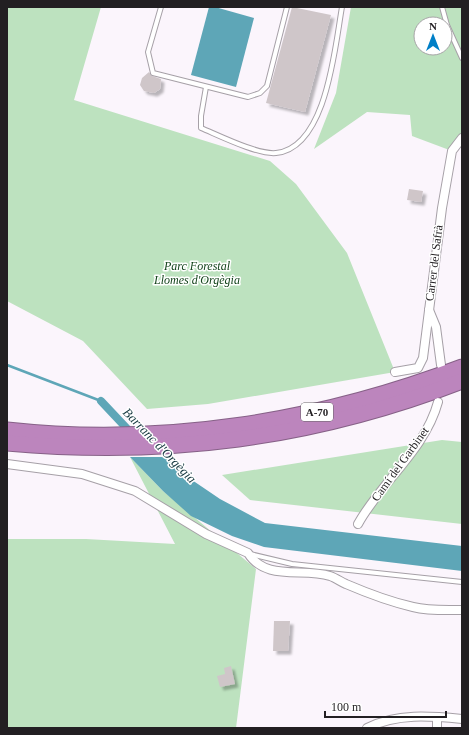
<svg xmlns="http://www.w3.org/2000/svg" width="469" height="735" font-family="Georgia,serif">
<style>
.green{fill:#bde2bf;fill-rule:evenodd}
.water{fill:#5ea6b7}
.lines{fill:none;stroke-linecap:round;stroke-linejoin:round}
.stream{stroke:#5ea6b7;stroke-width:2.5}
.canal{stroke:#5ea6b7;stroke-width:8}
.building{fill:#cfc6c9;filter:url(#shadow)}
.service-casing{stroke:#a6a0a7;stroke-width:6}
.minor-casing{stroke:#a6a0a7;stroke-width:10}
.motorway-casing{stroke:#866187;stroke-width:17}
.service{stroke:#fff;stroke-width:4}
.minor{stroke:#fff;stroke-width:8}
.motorway{stroke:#bc85bd;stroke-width:15}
.labels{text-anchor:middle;stroke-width:3;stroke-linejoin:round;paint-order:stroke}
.shield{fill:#fff;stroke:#646264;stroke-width:1}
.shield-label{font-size:11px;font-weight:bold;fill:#221f22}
.street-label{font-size:12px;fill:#221f22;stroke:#fff}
.park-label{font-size:12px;font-style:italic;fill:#13431b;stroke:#fff}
.water-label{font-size:13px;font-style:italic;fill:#12353d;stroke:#fff}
</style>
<defs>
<filter id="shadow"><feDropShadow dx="3.5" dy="3.5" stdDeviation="1" flood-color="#0004"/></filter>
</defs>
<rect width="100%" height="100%" fill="#fbf5fc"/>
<!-- green -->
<g class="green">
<path d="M7,7H101L74,100L270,161L296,184L347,253L395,372L208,404L147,409L83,341L7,301Z"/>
<path d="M351,7H462V138L452,151L412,136L410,115L367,112L314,149L336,93ZM421,24H445V48H421Z"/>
<path d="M442,440L462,442V524L250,500L222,475Z"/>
<path d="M130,457L163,491L256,569L236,728H7V539H86L175,544Z"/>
</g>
<!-- water -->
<g class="water">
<path d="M209,7H215L254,18L236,87L191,75Z"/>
<path d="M130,457H171L192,480L220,499L265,523L462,546V571L264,547L232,536L191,516L163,491Z"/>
</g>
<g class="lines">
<!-- stream -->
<path class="stream" d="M7,365L101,401"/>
<!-- canal -->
<path class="canal" d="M101,401L133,435"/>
</g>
<!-- building -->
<g class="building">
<path d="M292,7L331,15L305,112L266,103Z"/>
<path d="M149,72L152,76L161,79L160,89L154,93L144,91L140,85L142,78Z"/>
<path d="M409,189L423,191L421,202L407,200Z"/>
<path d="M274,621H290L288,651H273Z"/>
<path d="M231,666L235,684L220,687L217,676L225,674L224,668Z"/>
</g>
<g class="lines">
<defs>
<g id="service">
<path d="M161,7L148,52L153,73L248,97L260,93L267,86L287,7"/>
<path d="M442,7L447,25L462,58"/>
<path d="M206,87L201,116V128C218,135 258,155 276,153C327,148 335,46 342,7"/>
<path d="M250,554L292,564L462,582"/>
</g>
<g id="minor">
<path d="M429,310L436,327L441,365"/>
<path d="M395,372L418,368L423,358L442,208L452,151L462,138"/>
<path d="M7,464L82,474L135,491L206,534L248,553C266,582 303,567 330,576C336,578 341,582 346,584C367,593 391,602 413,607C429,611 445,610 462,610"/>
<path d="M358,524C381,482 425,450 438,402"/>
<path d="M367,728C397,713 430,716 462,719"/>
<path d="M437,728V717"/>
</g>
<g id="motorway">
<path d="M7,430C162,447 317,422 462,367"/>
<path d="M7,443C167,457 312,439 462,381"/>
</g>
</defs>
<!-- service casing -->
<use href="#service" class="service-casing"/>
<!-- minor casing -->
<use href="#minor" class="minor-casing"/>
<!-- motorway casing -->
<use href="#motorway" class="motorway-casing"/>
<!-- service -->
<use href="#service" class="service"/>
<!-- minor -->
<use href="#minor" class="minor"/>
<!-- motorway -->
<use href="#motorway" class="motorway"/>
</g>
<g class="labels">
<!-- shield labels -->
<rect class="shield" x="301" y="403" width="32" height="18" rx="3"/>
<g class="shield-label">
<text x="317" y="416">A-70</text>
</g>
<!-- street labels -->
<g class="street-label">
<text transform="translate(434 263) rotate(-83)" y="4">Carrer del Safrà</text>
<text transform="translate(400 464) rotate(-54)" y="4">Camí del Garbinet</text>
</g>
<!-- park labels -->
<g class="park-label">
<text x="197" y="270">Parc Forestal<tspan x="197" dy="14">Llomes d'Orgègia</tspan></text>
</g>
<!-- water labels -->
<g class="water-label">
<text transform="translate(160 445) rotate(46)" y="5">Barranc d'Orgègia</text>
</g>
</g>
<!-- border -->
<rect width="469" height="735" fill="none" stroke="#221f22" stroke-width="16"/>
<!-- north arrow -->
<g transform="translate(433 36)"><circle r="19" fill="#ffffff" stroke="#a7a5a7"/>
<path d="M0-3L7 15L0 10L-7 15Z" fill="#007fc7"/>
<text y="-6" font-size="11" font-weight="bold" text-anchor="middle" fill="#221f22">N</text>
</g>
<!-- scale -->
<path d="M325 711v6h121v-6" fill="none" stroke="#221f22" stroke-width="2"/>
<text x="331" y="711" font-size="12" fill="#221f22" stroke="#ffffff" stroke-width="3" paint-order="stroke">100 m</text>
</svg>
